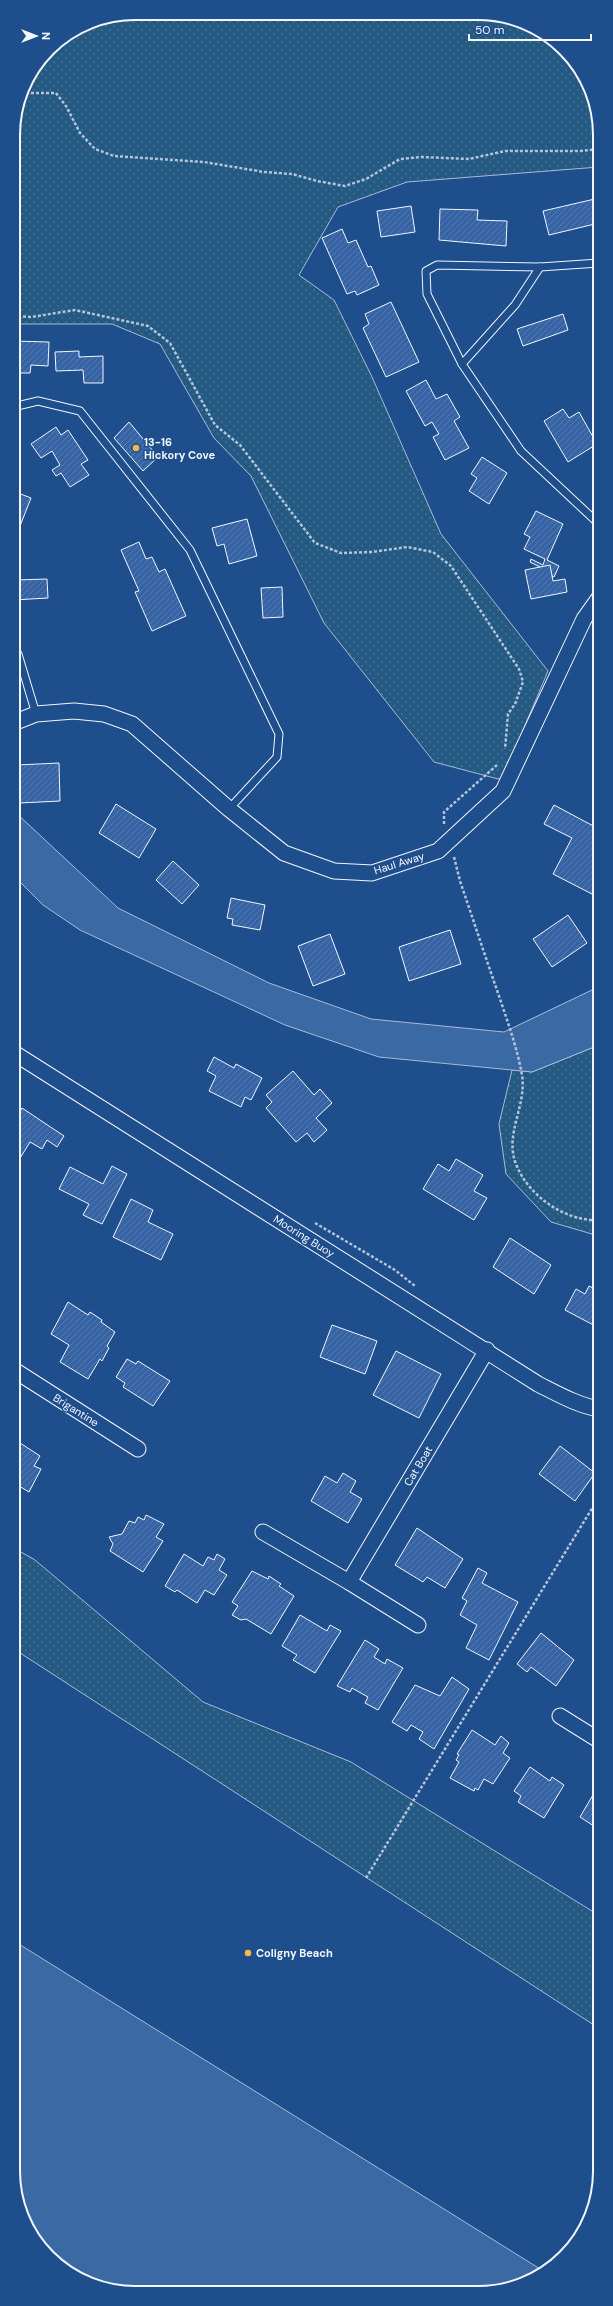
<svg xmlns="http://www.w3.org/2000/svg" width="613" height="2306" font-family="'DM Sans',sans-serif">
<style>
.grass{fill:url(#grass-dots);stroke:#a8bbd7}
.water{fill:#3b69a3;stroke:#a8bbd7}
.building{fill:url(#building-hatch);stroke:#f2f6ff}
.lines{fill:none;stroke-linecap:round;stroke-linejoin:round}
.service-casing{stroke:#f2f6ff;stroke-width:9}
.minor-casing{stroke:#f2f6ff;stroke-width:17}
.path{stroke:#b3c4dc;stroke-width:2.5;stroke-dasharray:3 2;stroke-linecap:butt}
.service{stroke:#1f4e8c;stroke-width:7}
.minor{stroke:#1f4e8c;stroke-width:15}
.poi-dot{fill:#ffb74d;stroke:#1f4e8c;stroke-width:1.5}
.labels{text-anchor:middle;stroke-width:3;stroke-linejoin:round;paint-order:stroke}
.poi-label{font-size:11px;font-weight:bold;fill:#f2f6ff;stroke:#1f4e8c;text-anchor:start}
.street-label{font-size:11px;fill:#f2f6ff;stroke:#1f4e8c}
.rim{fill:none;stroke:#f2f6ff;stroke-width:2}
</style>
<defs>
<pattern id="grass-dots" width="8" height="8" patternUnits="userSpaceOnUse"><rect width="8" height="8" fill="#245a82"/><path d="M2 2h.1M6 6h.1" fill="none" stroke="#447295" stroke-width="1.8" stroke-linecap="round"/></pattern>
<pattern id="building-hatch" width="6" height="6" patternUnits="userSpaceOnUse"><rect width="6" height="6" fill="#3563a3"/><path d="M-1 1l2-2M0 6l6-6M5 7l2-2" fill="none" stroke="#537ab1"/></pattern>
</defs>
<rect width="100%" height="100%" fill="#1f4e8c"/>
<!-- grass -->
<g class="grass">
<path d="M135,13L502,15L539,29L565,49L587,81L599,118V167L407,182L338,207L299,275L334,300L372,377L441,534L548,671L502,780L434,762L324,623L251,476L214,438L160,344L112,324H13V127L22,88L49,48L88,22Z"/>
<path d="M599,1045V1233L592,1234L551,1222L506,1174L499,1124L512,1070L532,1072Z"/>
<path d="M14,1548L35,1560L203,1702L351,1762L600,1916V2029L14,1649Z"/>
</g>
<!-- water -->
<g class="water">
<path d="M14,811L118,908L269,983L371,1019L504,1032L594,989L599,983V1045L532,1072L379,1057L285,1025L80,930L43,905L14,876Z"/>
<path d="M14,1941L545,2272L539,2277L494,2292L111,2291L74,2277L48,2257L26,2225L14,2187Z"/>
</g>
<!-- building -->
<g class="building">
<path d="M599,198V223L549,235L543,211Z"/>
<path d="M411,206L415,232L381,237L377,211Z"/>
<path d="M440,209L478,210L477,220L507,221L506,246L439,240Z"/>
<path d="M342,229L348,243L356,240L368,267L371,266L379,285L357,295L355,291L347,294L322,238Z"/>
<path d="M391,302L419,362L386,377L363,328L369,324L365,314Z"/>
<path d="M563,314L568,330L523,346L517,329Z"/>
<path d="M13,341L49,342L48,366L31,365L30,373H13Z"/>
<path d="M79,351V357L103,356V383H84L83,370L56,371L55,352Z"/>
<path d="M426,380L436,399L447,394L460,417L454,421L469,448L445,460L433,437L439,434L432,422L425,426L406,391Z"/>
<path d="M563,409L569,418L579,412L597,444L568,462L544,421Z"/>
<path d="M129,422L158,457L143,471L114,438Z"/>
<path d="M56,427L61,435L68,430L88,460L81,464L89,475L70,487L61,473L56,476L52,470L60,465L52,451L41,458L31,444Z"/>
<path d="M599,454V467L594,457Z"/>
<path d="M482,457L507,473L489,504L469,491L477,478L471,474Z"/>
<path d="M13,491L31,498L20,526L13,523Z"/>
<path d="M536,511L563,524L547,560L559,566L554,577L549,575L550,572L530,562L531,559L543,565L545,559L524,549L530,537L524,534Z"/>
<path d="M247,519L257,556L229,564L224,544L217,546L212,528Z"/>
<path d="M139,542L146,559L152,557L159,572L165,569L186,616L152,631L135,592L139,591L121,550Z"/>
<path d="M550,565L553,581L565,579L567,592L531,599L525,570Z"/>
<path d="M47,579L48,598L13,600L16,580Z"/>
<path d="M282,587L283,617L263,618L261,588Z"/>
<path d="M59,763L60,801L19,803L17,765Z"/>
<path d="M116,804L156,829L139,858L99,833Z"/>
<path d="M554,805L599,829V880L592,894L553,874L572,838L544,824Z"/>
<path d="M173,861L199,885L182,904L156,880Z"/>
<path d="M231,898L265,905L260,930L232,925L233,919L227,918Z"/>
<path d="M568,915L587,943L552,967L533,939Z"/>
<path d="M450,930L461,964L409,981L399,947Z"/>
<path d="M330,934L345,974L313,986L298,946Z"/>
<path d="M14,941L19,944L14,953Z"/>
<path d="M214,1057L234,1068L236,1064L262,1078L251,1100L245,1097L241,1107L209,1091L216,1076L207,1071Z"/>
<path d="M293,1071L314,1095L320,1089L332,1103L316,1118L327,1130L314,1142L307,1133L296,1142L266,1108L272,1102L266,1095Z"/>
<path d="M22,1108L64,1136L57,1147L47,1140L42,1149L30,1142L14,1168V1122Z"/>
<path d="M456,1159L483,1175L474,1191L487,1198L474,1220L423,1189L438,1164L449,1171Z"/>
<path d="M112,1166L127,1174L102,1224L83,1215L89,1204L59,1189L70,1167L103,1184Z"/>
<path d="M131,1199L153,1210L148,1222L173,1234L161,1260L113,1237Z"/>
<path d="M510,1238L551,1265L534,1294L493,1267Z"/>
<path d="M589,1286L599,1291V1328L565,1310L576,1289L585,1294Z"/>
<path d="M68,1302L88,1315L90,1312L102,1320L101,1322L115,1332L107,1346L109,1348L102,1361L100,1359L88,1379L60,1362L69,1345L51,1334Z"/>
<path d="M332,1325L377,1341L365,1374L320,1357Z"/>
<path d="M396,1351L441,1374L419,1418L373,1395Z"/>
<path d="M127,1359L136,1364L138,1361L170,1381L153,1406L123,1387L125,1383L116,1377Z"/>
<path d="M14,1439L40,1456L34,1466L41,1469L29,1492L14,1483Z"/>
<path d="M560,1446L595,1473L575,1501L539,1474Z"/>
<path d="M343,1473L356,1481L350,1492L362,1499L348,1523L311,1501L325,1476L337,1483Z"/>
<path d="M146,1515L164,1524L156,1537L163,1541L143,1572L110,1551L113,1544L109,1537L122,1534L129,1521L135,1523L138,1517L144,1520Z"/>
<path d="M417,1528L463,1559L445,1588L427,1577L423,1582L395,1565Z"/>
<path d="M184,1554L203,1566L208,1557L214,1560L217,1554L225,1559L219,1570L227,1575L214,1595L205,1590L197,1603L177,1590L175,1592L165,1586Z"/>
<path d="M478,1568L487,1573L482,1583L518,1602L489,1660L466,1648L477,1625L460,1615L467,1601L462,1598Z"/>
<path d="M252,1571L268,1579L269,1576L281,1584L279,1586L294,1596L271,1634L246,1619L241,1620L232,1615L238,1606L232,1602Z"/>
<path d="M300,1615L327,1631L330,1625L341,1631L315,1673L293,1660L297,1655L282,1646Z"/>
<path d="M541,1633L574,1660L556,1686L531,1667L527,1672L517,1664Z"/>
<path d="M365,1640L379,1649L374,1657L385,1664L387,1659L403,1668L378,1710L365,1703L368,1697L352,1688L350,1692L337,1686Z"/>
<path d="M452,1677L469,1689L434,1749L419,1739L423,1732L411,1725L407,1731L392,1722L415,1685L440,1696Z"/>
<path d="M472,1730L495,1745L501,1736L509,1743L503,1753L510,1758L493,1784L484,1779L478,1790L475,1788L474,1791L450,1778L459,1762L456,1760L459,1755L457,1754Z"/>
<path d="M530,1767L550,1781L552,1777L564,1785L544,1818L518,1802L521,1796L514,1791Z"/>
<path d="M600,1783V1830L580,1817Z"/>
</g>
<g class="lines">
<defs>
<g id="service">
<path d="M599,263L540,267L437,265L426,271L427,294L462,364L521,451L599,524"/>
<path d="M462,364L515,305L540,267"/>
<path d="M13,407L38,401L80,411L190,550L279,734L277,757L229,809"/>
<path d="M13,647L18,654L36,714"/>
</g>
<g id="minor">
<path d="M13,723L36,714L74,711L104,714L132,724L229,809L284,853L334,871L372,873L438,851L503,791L584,619L599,598"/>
<path d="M14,1053L538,1384C558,1394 577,1405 599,1409"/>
<path d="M14,1370L138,1449"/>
<path d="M263,1532L349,1582L418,1625"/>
<path d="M349,1582L487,1350"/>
<path d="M560,1716L600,1741"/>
</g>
</defs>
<!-- service casing -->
<use href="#service" class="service-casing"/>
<!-- minor casing -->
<use href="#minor" class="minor-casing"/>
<!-- path -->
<g class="path">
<path d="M21,93H56L66,106L80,133L95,149L114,156L204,162L264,172L292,174L317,181L345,186L366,179L400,159L422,157L469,159L505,151H580L599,149"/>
<path d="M13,316L31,317L75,310L148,326L170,343L215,425L240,445L315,543L341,553L372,552L407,547L433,552L451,566L519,669L523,682L515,704L508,714L505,749"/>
<path d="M444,824V812L497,765"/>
<path d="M454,857L460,881C473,919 485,956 498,993C507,1020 517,1047 522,1075C527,1106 504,1134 516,1164C528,1196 566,1222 599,1220"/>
<path d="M14,1033L22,1038"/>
<path d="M315,1223L395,1270L415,1286"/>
<path d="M366,1878L599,1497"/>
</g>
<!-- service -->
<use href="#service" class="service"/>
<!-- minor -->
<use href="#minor" class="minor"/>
</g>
<!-- markers -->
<g class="poi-dot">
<circle cx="136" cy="448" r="4"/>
<circle cx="248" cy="1953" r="4"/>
</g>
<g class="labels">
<!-- poi labels -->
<g class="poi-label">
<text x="144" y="446">13-16<tspan x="144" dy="13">Hickory Cove</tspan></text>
<text x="256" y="1957">Coligny Beach</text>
</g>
<!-- street labels -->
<g class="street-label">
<text transform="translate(399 863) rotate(-17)" y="4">Haul Away</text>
<text transform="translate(304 1236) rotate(32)" y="4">Mooring Buoy</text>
<text transform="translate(76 1410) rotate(32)" y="4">Brigantine</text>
<text transform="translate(418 1466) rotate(-59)" y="4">Cat Boat</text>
</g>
</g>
<!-- crop -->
<path d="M0 0H613V2306H0ZM135 20H478A115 115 0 0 1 593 135V2171A115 115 0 0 1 478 2286H135A115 115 0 0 1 20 2171V135A115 115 0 0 1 135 20Z" fill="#1f4e8c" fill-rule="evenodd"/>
<path class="rim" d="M135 20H478A115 115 0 0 1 593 135V2171A115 115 0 0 1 478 2286H135A115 115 0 0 1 20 2171V135A115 115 0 0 1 135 20Z"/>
<!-- north arrow -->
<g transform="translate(36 36) rotate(90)" stroke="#1f4e8c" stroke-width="3" paint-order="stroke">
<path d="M0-3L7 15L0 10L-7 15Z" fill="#f2f6ff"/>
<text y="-6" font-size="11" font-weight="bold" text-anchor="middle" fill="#f2f6ff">N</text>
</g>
<!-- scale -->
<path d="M469 34v6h122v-6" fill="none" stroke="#f2f6ff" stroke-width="2"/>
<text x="475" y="34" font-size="12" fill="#f2f6ff" stroke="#1f4e8c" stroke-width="3" paint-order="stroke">50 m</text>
</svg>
